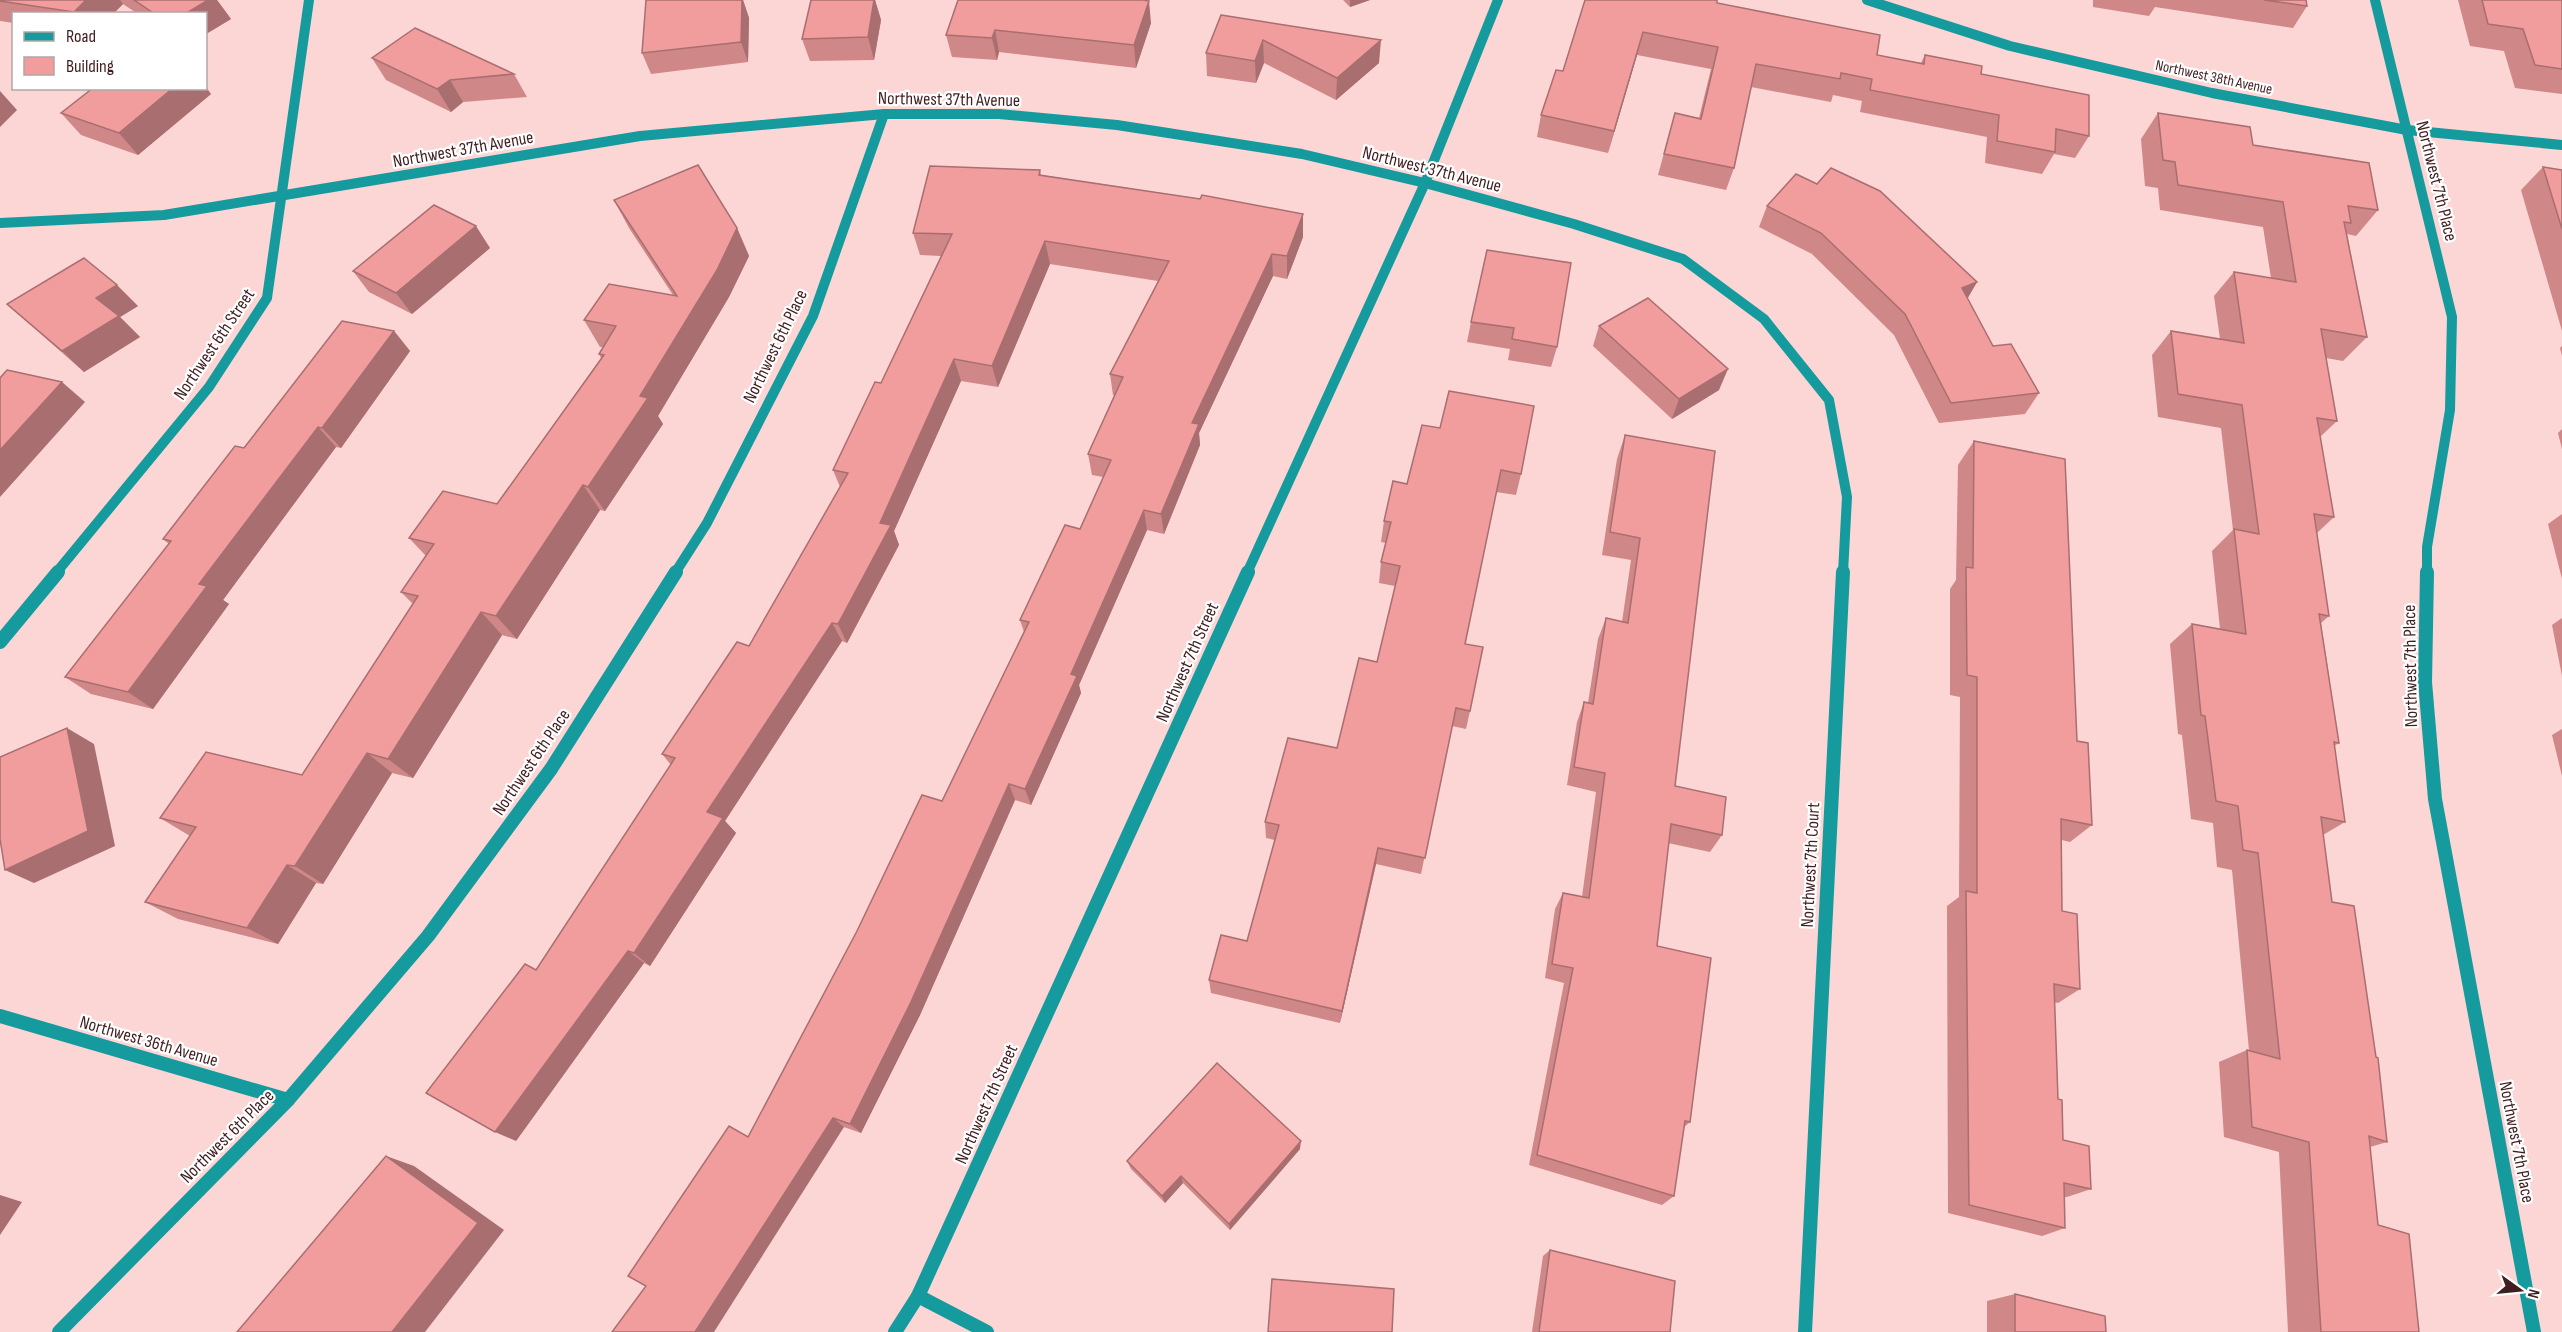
<svg xmlns="http://www.w3.org/2000/svg" width="2562" height="1332" font-family="'Sofia Sans Condensed',sans-serif">
<style>
.lines{fill:none;stroke-linecap:round;stroke-linejoin:round}
.lane{stroke:#159a9e;stroke-width:14}
.street-far1{stroke:#159a9e;stroke-width:10}
.street{stroke:#159a9e;stroke-width:14}
.wall{fill:#cf8788}
.shaded-wall{fill:#a96e6f}
.building{fill:#f19d9e;stroke:#a96e6f;stroke-width:1.5}
.labels{text-anchor:middle;stroke-width:4.5;stroke-linejoin:round;paint-order:stroke}
.far-street-label{font-size:15px;fill:#401d1f;stroke:#fff}
.street-label{font-size:18px;fill:#401d1f;stroke:#fff}
</style>
<rect width="100%" height="100%" fill="#fcd5d5"/>
<g class="lines">
<!-- lane -->
<path class="lane" d="M918,1296L987,1332"/>
<!-- street-far1 -->
<g class="street-far1">
<path d="M1867,0L2010,46L2212,93L2407,130L2562,145"/>
<path d="M2375,0L2452,317L2450,410L2427,547V573"/>
<path d="M0,223L164,215L640,136L884,114H999L1117,125L1302,154L1425,183L1574,224L1683,259L1764,319L1829,400L1847,497L1843,573"/>
<path d="M56,573L209,387L267,298L309,0"/>
<path d="M675,573L707,523L813,316L884,114"/>
<path d="M1247,573L1425,183L1498,0"/>
</g>
<!-- street -->
<g class="street">
<path d="M2427,572L2425,682L2435,799L2534,1332"/>
<path d="M0,642L58,572"/>
<path d="M0,1016L288,1100"/>
<path d="M59,1332L288,1100L428,936L551,769L676,572"/>
<path d="M895,1332L918,1296L1248,572"/>
<path d="M1805,1332L1843,572"/>
</g>
</g>
<!-- wall -->
<g class="wall">
<path d="M0,0H217L231,19L206,34V14H138L123,4L113,14H14V23L0,21Z"/>
<path d="M646,0H743L749,18L748,62L651,74L642,53Z"/>
<path d="M811,0H875L881,20L874,60L810,61L802,39Z"/>
<path d="M958,0L1151,23L1136,68L999,52L997,60L952,57L946,35Z"/>
<path d="M1343,0H1370L1350,7Z"/>
<path d="M1585,0L1717,3L1877,55L1921,63L1925,55L1981,74L2089,136L2075,158L2054,154L2042,174L1985,163L1987,137L1860,112L1862,101L1833,95L1831,102L1751,87L1734,168L1726,190L1658,175L1675,113L1699,118L1711,69L1637,55L1608,153L1537,137L1541,115L1563,71Z"/>
<path d="M2093,0H2306L2307,6L2293,28L2155,7L2149,16L2093,7Z"/>
<path d="M2458,0H2562V94L2515,88L2504,51L2470,46Z"/>
<path d="M1221,15L1379,63L1336,100L1264,63L1256,83L1207,76L1206,53Z"/>
<path d="M372,58L514,74L527,97L463,102L451,112L386,80Z"/>
<path d="M211,94L138,155L81,135L61,113Z"/>
<path d="M2158,113L2253,145L2378,210L2356,236L2347,234L2367,337L2343,361L2326,358L2337,421L2320,437L2334,517L2317,533L2329,616L2321,623L2339,743L2334,746L2345,822L2323,835L2332,902L2387,1142L2370,1147L2378,1225L2419,1332H2288L2279,1152L2224,1137L2219,1062L2247,1050H2249L2232,870L2217,867L2213,823L2191,819L2182,735L2178,734L2170,644L2192,624L2220,629L2212,551L2233,530L2221,428L2158,417L2152,355L2171,331L2220,339L2214,296L2234,272L2271,278L2263,227L2160,210L2158,188L2145,186L2141,139Z"/>
<path d="M2543,167L2562,170V331L2521,190Z"/>
<path d="M1040,170L1041,175L1303,214V237L1287,279L1273,276L1199,433L1200,445L1164,534L1147,530L1079,685L1081,693L1031,805L1015,800L920,1015L861,1133L844,1127L646,1286L748,1137L942,801L1024,632L1020,620L1080,529L1103,477L1092,475L1088,454L1115,396L1113,395L1110,374L1158,281L1050,264L998,387L961,381L894,531L899,545L847,643L842,641L725,821L736,833L650,966L644,963L516,1141L536,970L671,765L662,754L749,646L840,487L833,470L881,383L941,256L920,255L913,233Z"/>
<path d="M614,200L737,228L749,256L729,297L658,416L663,424L605,511L600,510L517,639L502,635L413,778L392,773L323,884L316,883L278,944L178,919L145,902L190,836L160,818L302,775L413,604L401,592L426,556L409,538L497,504L601,358L599,354L603,347H600L584,320L673,295L629,228Z"/>
<path d="M1767,206L1977,282L1967,298L1993,346L2039,393L2025,414L1939,423L1894,335L1812,254L1759,227Z"/>
<path d="M490,248L412,314L369,292L353,271Z"/>
<path d="M1487,250L1557,347L1551,367L1508,360L1510,349L1467,342L1471,322Z"/>
<path d="M7,304L138,306L120,317L140,337L84,372Z"/>
<path d="M1599,326L1719,390L1672,419L1593,346Z"/>
<path d="M394,331L410,351L341,448L336,447L223,600L229,604L153,709L91,694L65,677L169,544L163,539L244,448Z"/>
<path d="M2562,346V356L2560,348Z"/>
<path d="M1422,425L1521,474L1516,495L1496,492L1465,644L1470,711L1466,729L1452,726L1421,874L1376,864L1340,1023L1211,993L1209,980L1247,941L1275,840L1266,838L1265,822L1337,748L1377,662L1395,586L1379,583L1381,562L1386,543L1381,542L1384,521L1407,484Z"/>
<path d="M2562,429V449L2558,433Z"/>
<path d="M1625,435L1675,786L1722,835L1710,852L1668,843L1657,946L1690,1122L1684,1127L1674,1196L1662,1205L1529,1165L1564,983L1545,978L1555,909L1563,893L1582,897L1596,792L1567,785L1577,722L1584,702L1588,703L1598,639L1606,618L1622,622L1631,560L1602,555L1617,459Z"/>
<path d="M1974,441L2077,741L2092,825L2070,842L2062,840V911L2080,989L2058,1003L2054,1002L2058,1099L2063,1140L2091,1189L2067,1197H2064L2065,1228L2042,1236L1948,1213L1947,906L1959,897L1960,697L1950,695V589L1956,580L1958,465Z"/>
<path d="M2562,514V579L2548,524Z"/>
<path d="M2562,618V676L2552,625Z"/>
<path d="M2562,729V776L2552,735Z"/>
<path d="M1300,1149L1230,1230L1183,1183L1165,1203L1131,1169L1127,1161Z"/>
<path d="M1550,1250L1670,1332H1532L1543,1256Z"/>
<path d="M2015,1294L2106,1332H1987V1301Z"/>
</g>
<!-- shaded-wall -->
<g class="shaded-wall">
<path d="M86,0H120L123,4L113,14H75L74,12Z"/>
<path d="M208,0H217L231,19L206,34V14H185Z"/>
<path d="M742,0H743L749,18L748,62L741,42Z"/>
<path d="M874,0H875L881,20L874,60L868,37Z"/>
<path d="M1350,0H1370L1350,7Z"/>
<path d="M1149,1L1151,23L1136,68L1134,45Z"/>
<path d="M995,30L999,52L997,60L992,38Z"/>
<path d="M1643,32L1637,55L1608,153L1614,131Z"/>
<path d="M1263,40L1264,63L1256,83L1255,61Z"/>
<path d="M1381,40L1379,63L1336,100L1337,78Z"/>
<path d="M450,80L463,102L451,112L437,89Z"/>
<path d="M206,87L211,94L138,155L119,133L173,88H206Z"/>
<path d="M0,91L17,110L0,127Z"/>
<path d="M1303,214V237L1287,279V256Z"/>
<path d="M476,226L490,248L412,314L396,293Z"/>
<path d="M737,228L749,256L729,297L658,416L663,424L605,511L588,487Z"/>
<path d="M1045,241L1050,264L998,387L992,366Z"/>
<path d="M1272,254L1273,276L1199,433L1200,445L1164,534L1161,514L1192,423Z"/>
<path d="M1977,282L1965,303L1962,288Z"/>
<path d="M117,285L138,306L120,317L140,337L84,372L62,351L96,298Z"/>
<path d="M394,331L410,351L341,448L322,428Z"/>
<path d="M954,359L961,381L894,531L899,545L847,643L838,624L880,523Z"/>
<path d="M1728,369L1719,390L1672,419L1679,399Z"/>
<path d="M62,382L85,402L0,497V450Z"/>
<path d="M318,427L336,447L223,600L229,604L153,709L128,692L199,584Z"/>
<path d="M583,485L600,510L517,639L496,616Z"/>
<path d="M1144,510L1147,530L1079,685L1081,693L1031,805L1025,789L1071,674Z"/>
<path d="M481,612L502,635L413,778L388,759Z"/>
<path d="M832,623L842,641L725,821L736,833L650,966L634,953L707,812Z"/>
<path d="M67,728L94,744L115,846L34,883L5,870Z"/>
<path d="M367,753L392,773L323,884L295,866Z"/>
<path d="M1009,784L1015,800L920,1015L861,1133L850,1124Z"/>
<path d="M1378,848L1376,864L1340,1023L1342,1011Z"/>
<path d="M287,865L316,883L278,944L247,928Z"/>
<path d="M628,951L644,963L516,1141L495,1132Z"/>
<path d="M833,1118L844,1127L714,1332H695Z"/>
<path d="M1301,1141L1300,1149L1230,1230L1229,1224Z"/>
<path d="M386,1156L414,1166L504,1230L425,1332H392Z"/>
<path d="M1181,1176L1183,1183L1165,1203L1162,1196Z"/>
<path d="M0,1195L22,1202L0,1235Z"/>
</g>
<!-- building -->
<g class="building">
<path d="M0,0H86L74,12L0,1Z"/>
<path d="M134,0H208L185,14H155Z"/>
<path d="M646,0H742L741,42L642,53Z"/>
<path d="M811,0H874L868,37L802,39Z"/>
<path d="M958,0H1143L1149,1L1134,45L995,30L992,38L946,35Z"/>
<path d="M1585,0H1717V3L1880,35L1877,55L1924,64L1925,55L1982,66L1981,74L2089,95V136L2056,129L2055,152L1997,141L1999,115L1870,90L1872,79L1841,73L1840,79L1756,64L1734,168L1664,154L1675,113L1701,119L1718,47L1643,32L1614,131L1541,115L1556,70L1563,71Z"/>
<path d="M2264,0H2306L2307,6Z"/>
<path d="M2482,0H2562V69L2535,65L2523,29L2488,24Z"/>
<path d="M1221,15L1381,40L1337,78L1263,40L1255,61L1206,53Z"/>
<path d="M415,28L514,74L450,80L437,89L372,58Z"/>
<path d="M93,88H173L119,133L61,113Z"/>
<path d="M2158,113L2250,127L2253,145L2369,163L2378,210L2348,206L2351,223L2344,222L2367,337L2321,329L2337,421L2317,418L2334,517L2314,514L2329,616L2319,614L2339,743L2334,742L2345,822L2321,817L2332,902L2354,906L2376,1057L2378,1058L2387,1142L2369,1136L2378,1225L2409,1234L2419,1332H2321L2309,1142L2252,1127L2247,1050L2280,1059L2258,853L2243,850L2238,806L2216,801L2205,716L2201,715L2192,624L2246,634L2234,529L2259,534L2242,405L2178,394L2171,331L2244,343L2234,272L2296,282L2283,202L2178,185L2175,162L2163,160Z"/>
<path d="M698,165L737,228L717,270L640,396L648,398L588,487L583,485L496,616L481,612L388,759L367,753L295,866L287,865L247,928L145,902L196,827L160,818L206,752L302,775L418,596L401,592L434,544L409,538L443,491L497,504L604,355L599,354L616,326L584,320L609,284L677,296L614,200Z"/>
<path d="M930,166L1040,170L1039,175L1200,199L1202,195L1303,214L1287,256L1272,254L1192,423L1199,424L1161,514L1144,510L1071,674L1077,676L1025,789L1009,784L910,1004L850,1124L833,1118L695,1332H612L646,1286L628,1276L729,1126L748,1137L857,931L922,795L942,801L1029,622L1020,620L1065,525L1080,529L1111,460L1088,454L1123,377L1110,374L1169,261L1045,241L992,366L954,359L880,523L891,525L838,624L832,623L707,812L723,818L634,953L628,951L495,1132L426,1093L525,964L536,970L675,758L662,754L737,642L749,646L848,473L833,470L875,382L881,383L952,234L913,233Z"/>
<path d="M2543,167L2562,170V229Z"/>
<path d="M1831,168L1880,191L1977,282L1962,288L1993,346L2011,344L2039,393L1951,403L1905,314L1821,233L1767,206L1796,174L1817,184Z"/>
<path d="M434,205L476,226L396,293L353,271Z"/>
<path d="M1487,250L1571,263L1557,347L1512,339L1514,328L1471,322Z"/>
<path d="M84,258L117,285L96,298L119,316L62,351L7,304Z"/>
<path d="M1648,298L1728,369L1679,399L1599,326Z"/>
<path d="M342,321L394,331L322,428L318,427L199,584L207,586L128,692L65,677L171,541L163,539L235,446L244,448Z"/>
<path d="M7,370L62,382L0,450V378Z"/>
<path d="M1449,391L1534,406L1521,474L1501,470L1465,644L1483,647L1470,711L1456,708L1425,858L1378,848L1342,1011L1209,980L1221,935L1247,941L1279,825L1265,822L1288,738L1337,748L1359,658L1377,662L1400,566L1381,562L1391,522L1384,521L1393,481L1407,484L1422,425L1440,428Z"/>
<path d="M1625,435L1715,451L1675,786L1726,797L1722,835L1671,824L1657,946L1711,958L1690,1122L1685,1121L1674,1196L1537,1155L1573,968L1552,964L1563,893L1589,898L1605,773L1574,767L1584,702L1593,704L1606,618L1628,623L1640,538L1610,532Z"/>
<path d="M1974,441L2065,459L2077,741L2088,743L2092,825L2061,819L2062,911L2077,914L2080,989L2054,984L2058,1099L2062,1100L2063,1140L2089,1146L2091,1189L2064,1183L2065,1228L1969,1205L1966,891L1977,893V677L1967,675L1966,567L1973,568Z"/>
<path d="M67,728L88,831L5,870L0,839V757Z"/>
<path d="M1217,1063L1301,1141L1229,1224L1181,1176L1162,1196L1127,1161Z"/>
<path d="M386,1156L478,1223L392,1332H237Z"/>
<path d="M1550,1250L1675,1281L1670,1332H1539Z"/>
<path d="M1272,1279L1394,1289L1392,1332H1268Z"/>
<path d="M2015,1294L2105,1316L2106,1332H2015Z"/>
</g>
<g class="labels">
<!-- far-street labels -->
<g class="far-street-label">
<text transform="translate(2214 77) rotate(12)" y="5">Northwest 38th Avenue</text>
</g>
<!-- street labels -->
<g class="street-label">
<text transform="translate(949 99) rotate(1)" y="6">Northwest 37th Avenue</text>
<text transform="translate(463 149) rotate(-10)" y="6">Northwest 37th Avenue</text>
<text transform="translate(1432 169) rotate(14)" y="6">Northwest 37th Avenue</text>
<text transform="translate(2437 181) rotate(76)" y="6">Northwest 7th Place</text>
<text transform="translate(214 344) rotate(-56)" y="6">Northwest 6th Street</text>
<text transform="translate(775 346) rotate(-64)" y="6">Northwest 6th Place</text>
<text transform="translate(1187 662) rotate(-66)" y="6">Northwest 7th Street</text>
<text transform="translate(2410 666) rotate(-91)" y="6">Northwest 7th Place</text>
<text transform="translate(531 762) rotate(-56)" y="6">Northwest 6th Place</text>
<text transform="translate(1810 865) rotate(-87)" y="6">Northwest 7th Court</text>
<text transform="translate(149 1041) rotate(16)" y="6">Northwest 36th Avenue</text>
<text transform="translate(986 1104) rotate(-66)" y="6">Northwest 7th Street</text>
<text transform="translate(227 1136) rotate(-45)" y="6">Northwest 6th Place</text>
<text transform="translate(2517 1142) rotate(79)" y="6">Northwest 7th Place</text>
</g>
</g>
<!-- legend -->
<rect x="12" y="12" width="195" height="78" fill="#ffffff" stroke="#b3a5a5" stroke-width="1.5"/>
<rect x="24" y="32" width="30" height="9" fill="#159a9e" stroke="#b3a5a5" stroke-width="1.5"/>
<text x="66" y="42" font-size="18" fill="#401d1f">Road</text>
<rect x="24" y="57" width="30" height="18" fill="#f19d9e" stroke="#b3a5a5" stroke-width="1.5"/>
<text x="66" y="72" font-size="18" fill="#401d1f">Building</text>
<!-- north arrow -->
<g transform="translate(2520 1290) rotate(105)" stroke="#ffffff" stroke-width="4.5" paint-order="stroke">
<path d="M0-4.5L10 22L0 15L-10 22Z" fill="#401d1f"/>
<text y="-9" font-size="16" font-weight="bold" text-anchor="middle" fill="#401d1f">N</text>
</g>
</svg>
